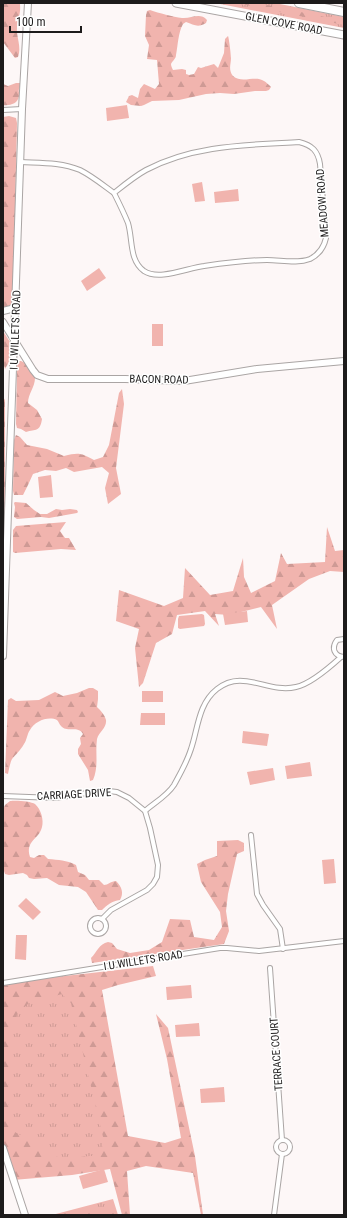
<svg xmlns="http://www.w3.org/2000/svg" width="347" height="1218" font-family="'Roboto Condensed',sans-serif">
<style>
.grass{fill:url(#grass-tufts)}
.forest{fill:url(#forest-firs);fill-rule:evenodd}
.pitch{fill:#f1b4ae}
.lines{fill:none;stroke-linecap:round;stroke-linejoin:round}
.street-casing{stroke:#aaa5a4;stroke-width:6}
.secondary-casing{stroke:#aaa5a4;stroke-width:8}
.primary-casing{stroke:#aaa5a4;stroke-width:9}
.highway-casing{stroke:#aaa5a4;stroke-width:10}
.street{stroke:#fff;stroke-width:4}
.secondary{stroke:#fff;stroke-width:6}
.primary{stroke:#fff;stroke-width:7}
.highway{stroke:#fff;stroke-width:8}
.labels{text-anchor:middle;stroke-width:3;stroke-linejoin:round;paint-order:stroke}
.street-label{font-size:11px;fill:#1d1b1b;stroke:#fff}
</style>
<defs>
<pattern id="grass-tufts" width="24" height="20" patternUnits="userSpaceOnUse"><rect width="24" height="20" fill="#f1b4ae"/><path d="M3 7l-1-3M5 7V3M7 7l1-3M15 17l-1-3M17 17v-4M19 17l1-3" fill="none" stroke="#ce9a95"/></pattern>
<pattern id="forest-firs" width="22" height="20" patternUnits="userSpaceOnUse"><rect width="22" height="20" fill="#f1b4ae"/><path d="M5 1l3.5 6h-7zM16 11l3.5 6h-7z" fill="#ce9a95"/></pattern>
</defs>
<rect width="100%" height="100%" fill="#fdf7f7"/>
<!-- grass -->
<g class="grass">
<path d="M215,3H275L344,17V28Z"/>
<path d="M74,990L108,1155L30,1170L7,1132L9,1001Z"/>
<path d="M113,1199L118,1215H52Z"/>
</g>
<!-- forest -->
<g class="forest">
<path d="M3,3H20V4C21,13 18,19 17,27C16,37 22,47 18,57L15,58L3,42Z"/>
<path d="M236,3H257L344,21V25Z"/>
<path d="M150,10C159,13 173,17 182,18C191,19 200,12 207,20L206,23C198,28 194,25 186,22L183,24C178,33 178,45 176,55C176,59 172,61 171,64C171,66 172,68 173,70L182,69L186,70V74L189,75L194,74L198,67L201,68L214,64L218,68L224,53L225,39L228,36C229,38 231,54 231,58C231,64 228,70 233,76C242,84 255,75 264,81C266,82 269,85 271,87L269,90L266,91H255L234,94L220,93L206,94L179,100L152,101L144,105L141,106L131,105L126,102L129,96L132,95L138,98L140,89L144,84L155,89L159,84L157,60L147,59L149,45L145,36L146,15L147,11Z"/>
<path d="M16,83H21C21,85 20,87 19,89C18,93 20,92 19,96C18,104 9,106 3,105V84L8,86Z"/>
<path d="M9,116L16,118L17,123L13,302L10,307H3V117Z"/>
<path d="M3,331L10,342L9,362L5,369L3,362Z"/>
<path d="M19,361H21L25,363L35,378C35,387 28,394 28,403L37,410L42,419C40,432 36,429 26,432L21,429L17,428L16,424L17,366Z"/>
<path d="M122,389L124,404L116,468L121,494L108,504L105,488L109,473L102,467L74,472L66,468L56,471L45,470L33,474L28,485L23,495H14L13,491L14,440L16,435L20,437L27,445L47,449L64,456C79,452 81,453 94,460L103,457L109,445L119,393Z"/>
<path d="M3,397L5,400V521L3,524Z"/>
<path d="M15,502L26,503L34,510L40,514H47L56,509L62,510L70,509L77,510L78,512L77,513L49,518L41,517L17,519L14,517L15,507L14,503Z"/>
<path d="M66,522L60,531L65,538H69L76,550L61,549L15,553L13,552V530L16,526Z"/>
<path d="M327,527L335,551L344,550V572L330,571L309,579L272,605L277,629L261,607L229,615L215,614L219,626L205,611L177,615L172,634L156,643L143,683L139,687L135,648L139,629L116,621L119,590L164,606L183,598L185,568L210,595L233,591L243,558L244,577L251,593L275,581L281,553L287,564L325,562Z"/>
<path d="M89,688H93L98,691V699L97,707C100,710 105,715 106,720C107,728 99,732 97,739C95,754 99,766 93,780L90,781L88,770L78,754V749L81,744L80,738L83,734C78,725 67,733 61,726C59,724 59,722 57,720C48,716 35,721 30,730C27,734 27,740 24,744C20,751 16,754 12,759C10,763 9,769 8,774L5,773L8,700L11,698L16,701L39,700L55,692L63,696L77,693Z"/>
<path d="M10,801C15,800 31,801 35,804C41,809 44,820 42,827C39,840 25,840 30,857L34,858L39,855H44L48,859C59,860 66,860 76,865L78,872L85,875L89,880H99L104,885C108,885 111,881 116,881C122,887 124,893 120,900C112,901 107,905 102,910H98L86,892L78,887L59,885L47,878L34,879L29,878L27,875L23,873L9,875L5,874L3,868V810L5,805Z"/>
<path d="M238,840L244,843V851L237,854L228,894L226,911L229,931L224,944L92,963L91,958C97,952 99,944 108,942L112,943L117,949L130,953L149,950L162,942L170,919L190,920L194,937L214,940L222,927L220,912L201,882L197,864L205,860L217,856V841Z"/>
<path d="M153,966L156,976L118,985L102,990L128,1136L165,1143L181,1138L167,1059L156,1014L168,1028L195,1156L203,1215H201L193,1173L146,1166L127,1171L130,1215H122L110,1169L72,1175L13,1180L3,1148V983ZM62,994L71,1003L104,1141L100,1155L61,1159L15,1132L8,1103L10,1042L17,1014L29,1003Z"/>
</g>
<!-- pitch -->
<g class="pitch">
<path d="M127,105L129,118L107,121L106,108Z"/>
<path d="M202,182L205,201L195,202L192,184Z"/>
<path d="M238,189L239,201L215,203L214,192Z"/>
<path d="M99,268L106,278L87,291L81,281Z"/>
<rect x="152" y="324" width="11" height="22"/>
<path d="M51,475L53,497L40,498L38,477Z"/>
<path d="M247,611L248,622L225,625L223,614Z"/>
<path d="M202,614L204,615L205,624L204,626L180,629L178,628V619L179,616Z"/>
<rect x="142" y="691" width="21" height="11"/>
<path d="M141,713H165V725H140Z"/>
<path d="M243,731L269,734L267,746L242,743Z"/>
<path d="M310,762L312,776L287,779L285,766Z"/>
<path d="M273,768L275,780L250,785L247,772Z"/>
<path d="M334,859L336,883L324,884L322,860Z"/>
<path d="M26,898L41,912L33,920L18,906Z"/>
<path d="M16,935H27L26,960L15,959Z"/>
<path d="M191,985L192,998L167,1000L166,987Z"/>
<path d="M199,1023L200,1036L176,1037L175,1025Z"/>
<path d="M224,1087L225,1102L201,1103L200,1089Z"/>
<path d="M104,1169L108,1182L83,1189L79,1176Z"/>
</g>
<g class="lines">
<defs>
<g id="street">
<path d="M3,110L22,109"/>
<path d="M299,142C312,145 318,151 320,164L326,238C324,247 318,255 310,259C297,264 281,260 267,260C246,260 225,263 204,266C187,268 159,281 144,271C129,260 133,240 128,223C124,213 119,203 114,193C124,185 135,176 146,170C193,145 247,145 299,142Z"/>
<path d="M21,162C40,163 61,162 80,170C92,176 103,185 114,193"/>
<path d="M344,639L337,640C331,648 334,656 344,657"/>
<path d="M3,796L55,798L100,791H109L117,792L129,798L145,811L150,828L158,865L157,877L153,884L147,890L111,910L102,919"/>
<path d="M145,811C154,803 167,796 174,785C180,774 187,762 191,749C198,729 198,704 217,689C243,668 268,694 296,687C311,684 330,667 341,657"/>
<path d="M251,835L257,894L263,905L280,929L283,949"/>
<circle cx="98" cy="926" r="8"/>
<path d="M270,968L282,1140"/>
<path d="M3,983L220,948H227L259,951L344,941"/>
<circle cx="283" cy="1147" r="7"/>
<path d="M274,1215L282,1154"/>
</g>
<g id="secondary">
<path d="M3,311L11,309L16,305"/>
<path d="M3,322L33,370L37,375L48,379H125L184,381L257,369L344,361"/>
<path d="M3,656L22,109L28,3"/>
<path d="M3,1148L25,1215"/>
</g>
<path id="primary" d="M176,3L344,35"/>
<path id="highway" d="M299,3L344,12"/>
</defs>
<!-- street casing -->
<use href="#street" class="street-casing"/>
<!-- secondary casing -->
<use href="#secondary" class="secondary-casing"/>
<!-- primary casing -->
<use href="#primary" class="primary-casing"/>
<!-- highway casing -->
<use href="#highway" class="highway-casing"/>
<!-- street -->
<use href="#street" class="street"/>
<!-- secondary -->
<use href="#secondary" class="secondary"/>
<!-- primary -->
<use href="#primary" class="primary"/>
<!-- highway -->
<use href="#highway" class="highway"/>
</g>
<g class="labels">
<!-- street labels -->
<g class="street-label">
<text transform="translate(284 23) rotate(11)" y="4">GLEN COVE ROAD</text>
<text transform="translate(322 203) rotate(-94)" y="4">MEADOW ROAD</text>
<text transform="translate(15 330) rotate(-88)" y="4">I U WILLETS ROAD</text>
<text transform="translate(159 379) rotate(1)" y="4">BACON ROAD</text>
<text transform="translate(74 794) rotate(-3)" y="4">CARRIAGE DRIVE</text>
<text transform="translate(143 960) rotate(-9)" y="4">I U WILLETS ROAD</text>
<text transform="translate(276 1054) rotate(-94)" y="4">TERRACE COURT</text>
</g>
</g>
<!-- border -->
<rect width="347" height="1218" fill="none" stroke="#1d1b1b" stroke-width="8"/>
<!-- scale -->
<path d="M10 26v6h71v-6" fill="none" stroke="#1d1b1b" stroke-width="2"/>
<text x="16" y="26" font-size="12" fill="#1d1b1b" stroke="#ffffff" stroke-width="3" paint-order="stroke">100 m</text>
</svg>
